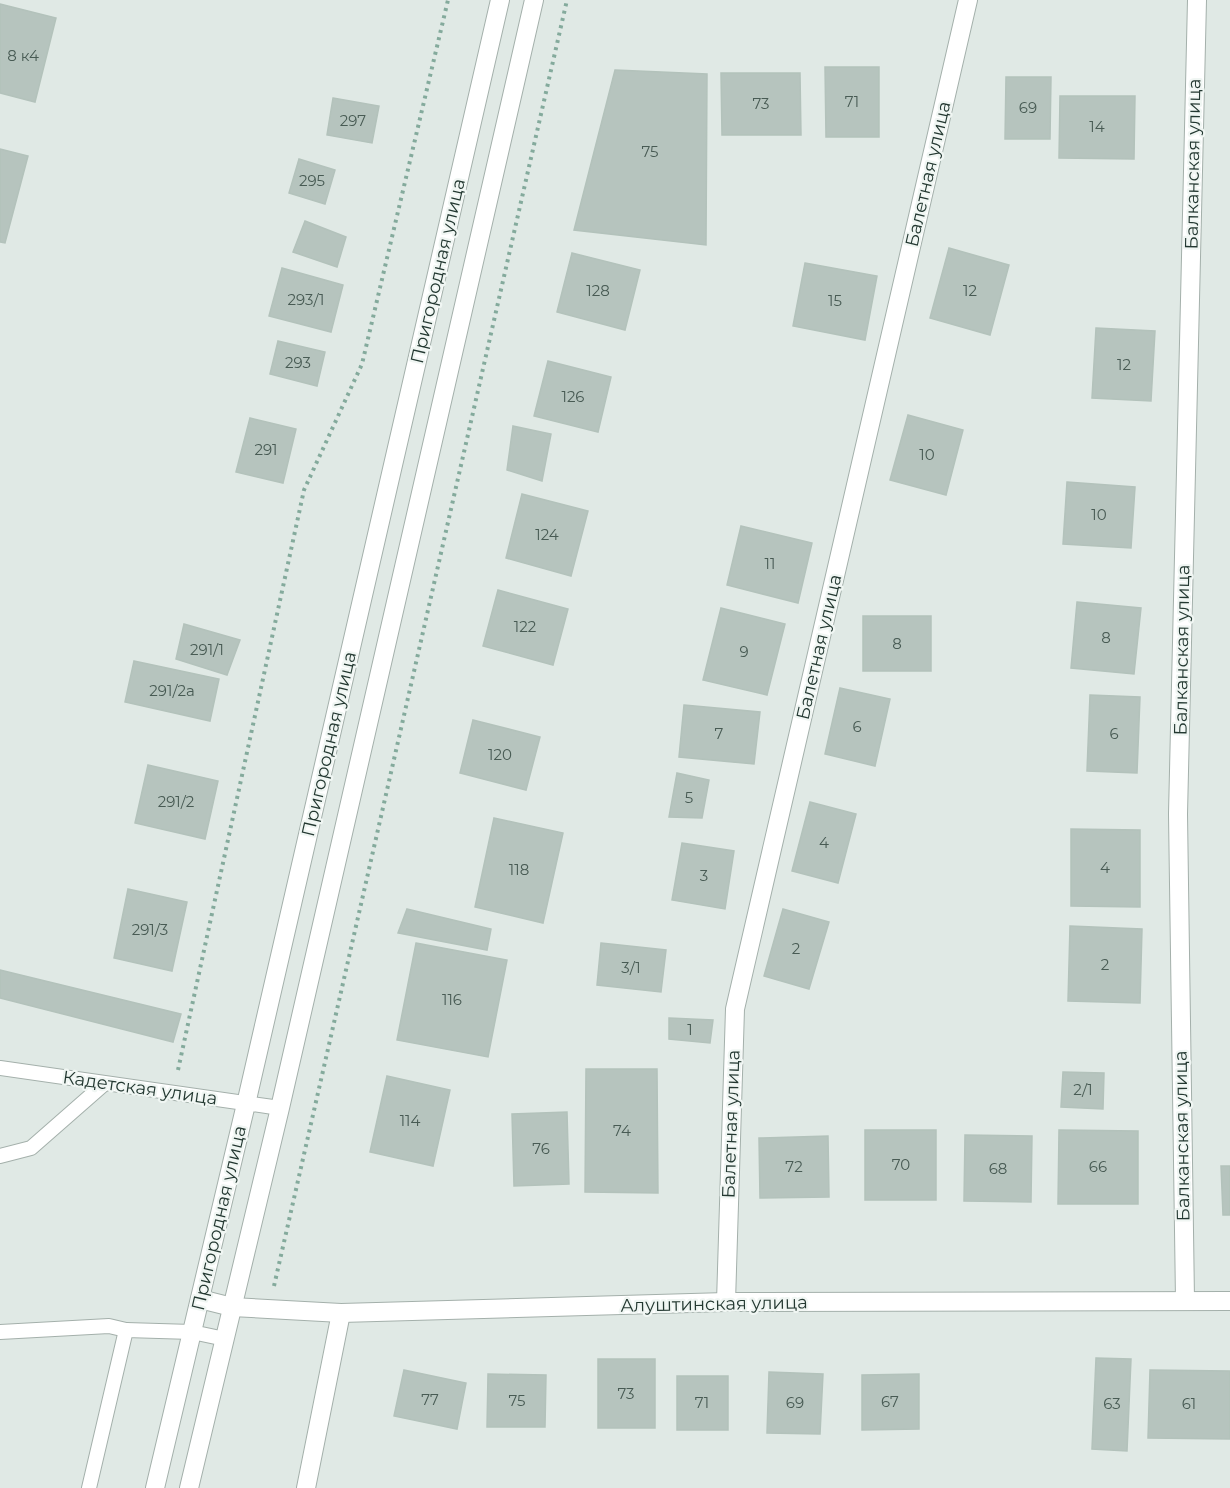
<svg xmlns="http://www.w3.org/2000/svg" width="1230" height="1488" font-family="Montserrat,sans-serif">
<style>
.building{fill:#b6c4be;stroke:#b3c2bb;stroke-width:1.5}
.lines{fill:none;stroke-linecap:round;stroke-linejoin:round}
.service-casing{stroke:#a4b0ab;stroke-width:16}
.minor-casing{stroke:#a4b0ab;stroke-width:20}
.tertiary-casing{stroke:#a4b0ab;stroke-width:20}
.path{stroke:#84aa9c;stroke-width:4;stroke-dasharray:3 4.5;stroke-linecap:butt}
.service{stroke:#fff;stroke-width:14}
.minor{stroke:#fff;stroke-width:18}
.tertiary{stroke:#fff;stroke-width:18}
.labels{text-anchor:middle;stroke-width:4.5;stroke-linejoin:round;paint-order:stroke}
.number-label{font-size:15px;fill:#485b54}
.street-label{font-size:18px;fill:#233831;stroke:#f0f6f3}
</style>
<rect width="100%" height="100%" fill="#e0e9e5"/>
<!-- building -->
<g class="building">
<path d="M0,4L56,18L35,102L0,93Z"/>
<path d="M825,67H879V137H826Z"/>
<path d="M615,70L707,74L706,245L574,230Z"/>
<path d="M721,73H800L801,135H722Z"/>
<path d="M1006,77H1051L1050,139H1005Z"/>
<path d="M1060,96H1135L1134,159L1059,158Z"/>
<path d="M333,98L379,106L372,143L327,135Z"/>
<path d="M0,149L28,156L5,243L0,242Z"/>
<path d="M299,159L335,170L325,204L289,193Z"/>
<path d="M305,221L346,237L337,267L293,252Z"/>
<path d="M949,248L1009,265L990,335L930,318Z"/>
<path d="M572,253L640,270L625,330L557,312Z"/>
<path d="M805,263L877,276L865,340L793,326Z"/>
<path d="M282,268L343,285L331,332L269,316Z"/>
<path d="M1096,328L1155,331L1151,401L1092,398Z"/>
<path d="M278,341L325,352L317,386L270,374Z"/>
<path d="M548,361L611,377L598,432L534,416Z"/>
<path d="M908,415L963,430L946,495L890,480Z"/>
<path d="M250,418L296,429L283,483L236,472Z"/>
<path d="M513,426L551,434L542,481L507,470Z"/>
<path d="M1067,482L1135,487L1131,548L1063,544Z"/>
<path d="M522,494L588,511L571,576L506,558Z"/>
<path d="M741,526L812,543L798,603L727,585Z"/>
<path d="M498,590L568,609L553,665L483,646Z"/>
<path d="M1077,602L1141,608L1134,674L1071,668Z"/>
<path d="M721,608L785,624L767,695L703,680Z"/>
<rect x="863" y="616" width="68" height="55"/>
<path d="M184,624L240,640L227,675L176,659Z"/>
<path d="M134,661L219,679L210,721L125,702Z"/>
<path d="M840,688L890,699L875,766L825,754Z"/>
<path d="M1090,695L1140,697L1137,773L1087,771Z"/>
<path d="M684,705L760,712L754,764L679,757Z"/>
<path d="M473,720L540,737L526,790L460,773Z"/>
<path d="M148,765L218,781L205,839L135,823Z"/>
<path d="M677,773L709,780L702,818L669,817Z"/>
<path d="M810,802L856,814L838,883L792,871Z"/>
<path d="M494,818L563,833L543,923L475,907Z"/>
<path d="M1071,829L1140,830V907L1071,906Z"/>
<path d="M682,843L734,851L725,909L672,900Z"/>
<path d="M128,889L187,902L172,971L114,958Z"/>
<path d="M407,909L491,929L487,950L398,933Z"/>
<path d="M783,909L829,922L809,989L764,976Z"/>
<path d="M1070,926L1142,929L1140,1003L1068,1001Z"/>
<path d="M416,943L507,960L488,1057L397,1040Z"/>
<path d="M601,943L666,950L661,992L597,985Z"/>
<path d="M0,970L181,1014L173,1042L0,998Z"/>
<path d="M669,1018L713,1020L710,1043L669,1039Z"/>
<path d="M586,1069H657L658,1193L585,1192Z"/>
<path d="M1063,1072L1104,1073L1103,1109L1061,1107Z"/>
<path d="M387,1076L450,1090L433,1166L370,1152Z"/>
<path d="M567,1112L569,1184L514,1186L512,1114Z"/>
<rect x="865" y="1130" width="71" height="70"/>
<path d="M1059,1130L1138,1131V1204H1058Z"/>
<path d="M965,1135L1032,1136L1031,1202L964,1201Z"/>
<path d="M828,1136L829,1197L760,1198L759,1138Z"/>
<path d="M1221,1166H1230V1215H1223Z"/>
<path d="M1096,1358L1131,1359L1127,1451L1092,1449Z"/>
<rect x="598" y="1359" width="57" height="69"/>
<path d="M404,1370L466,1383L457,1429L394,1416Z"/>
<path d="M1150,1370L1230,1371V1439L1148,1438Z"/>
<path d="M769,1372L823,1374L820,1434L767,1433Z"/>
<path d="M488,1374L546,1375L545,1427H487Z"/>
<path d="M919,1374V1429L862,1430V1375Z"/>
<rect x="677" y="1376" width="51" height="54"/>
</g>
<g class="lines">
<defs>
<g id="service">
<path d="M0,1068L280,1108"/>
<path d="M0,1156L31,1148L104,1084"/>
<path d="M0,1332L109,1326L126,1330"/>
<path d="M89,1488L126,1330L192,1332L225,1339"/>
</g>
<g id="minor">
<path d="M200,1299L232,1307L341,1313L726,1302L1230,1301"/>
<path d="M1185,1300L1178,814L1197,0"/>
<path d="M726,1302L735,1009L968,0"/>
<path d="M306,1488L341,1313"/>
</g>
<g id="tertiary">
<path d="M155,1488L246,1104L500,0"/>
<path d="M189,1488L280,1108L534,0"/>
</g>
</defs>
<!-- service casing -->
<use href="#service" class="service-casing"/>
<!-- minor casing -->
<use href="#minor" class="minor-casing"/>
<!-- tertiary casing -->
<use href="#tertiary" class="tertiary-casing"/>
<!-- path -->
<g class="path">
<path d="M178,1070L304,490L362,364L448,0"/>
<path d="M274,1286L567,0"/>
</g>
<!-- service -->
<use href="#service" class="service"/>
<!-- minor -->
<use href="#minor" class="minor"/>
<!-- tertiary -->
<use href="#tertiary" class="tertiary"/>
</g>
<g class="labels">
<!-- number labels -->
<g class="number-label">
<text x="23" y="61">8 к4</text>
<text x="852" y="107">71</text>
<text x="761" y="109">73</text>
<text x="1028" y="113">69</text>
<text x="353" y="126">297</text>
<text x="1097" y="132">14</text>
<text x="650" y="157">75</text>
<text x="312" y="186">295</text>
<text x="598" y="296">128</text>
<text x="970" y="296">12</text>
<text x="306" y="305">293/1</text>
<text x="835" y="306">15</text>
<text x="298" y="368">293</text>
<text x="1124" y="370">12</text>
<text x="573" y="402">126</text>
<text x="266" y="455">291</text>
<text x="927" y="460">10</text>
<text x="1099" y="520">10</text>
<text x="547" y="540">124</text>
<text x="770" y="569">11</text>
<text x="525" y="632">122</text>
<text x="1106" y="643">8</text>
<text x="897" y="649">8</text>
<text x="207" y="655">291/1</text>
<text x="744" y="657">9</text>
<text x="172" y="696">291/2а</text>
<text x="857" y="732">6</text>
<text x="719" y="739">7</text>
<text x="1114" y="739">6</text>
<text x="500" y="760">120</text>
<text x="689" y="803">5</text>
<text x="176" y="807">291/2</text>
<text x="824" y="848">4</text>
<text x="1105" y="873">4</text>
<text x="519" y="875">118</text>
<text x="704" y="881">3</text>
<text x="150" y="935">291/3</text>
<text x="796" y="954">2</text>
<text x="1105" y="970">2</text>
<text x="631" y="973">3/1</text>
<text x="452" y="1005">116</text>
<text x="690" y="1035">1</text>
<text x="1083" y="1095">2/1</text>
<text x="410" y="1126">114</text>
<text x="622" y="1136">74</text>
<text x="541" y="1154">76</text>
<text x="901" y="1170">70</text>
<text x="794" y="1172">72</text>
<text x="1098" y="1172">66</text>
<text x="998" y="1174">68</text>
<text x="626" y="1399">73</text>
<text x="430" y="1405">77</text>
<text x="517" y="1406">75</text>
<text x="890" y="1407">67</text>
<text x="702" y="1408">71</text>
<text x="795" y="1408">69</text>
<text x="1112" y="1409">63</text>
<text x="1189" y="1409">61</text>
</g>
<!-- street labels -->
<g class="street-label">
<text transform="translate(1193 164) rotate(-89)" y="6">Балканская улица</text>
<text transform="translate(928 174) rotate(-77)" y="6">Балетная улица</text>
<text transform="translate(438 271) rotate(-77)" y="6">Пригородная улица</text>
<text transform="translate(819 647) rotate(-77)" y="6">Балетная улица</text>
<text transform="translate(1182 650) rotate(-89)" y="6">Балканская улица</text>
<text transform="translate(329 744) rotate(-77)" y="6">Пригородная улица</text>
<text transform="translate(140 1088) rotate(8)" y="6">Кадетская улица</text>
<text transform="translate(731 1124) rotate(-88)" y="6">Балетная улица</text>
<text transform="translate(1182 1136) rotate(-91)" y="6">Балканская улица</text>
<text transform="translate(219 1218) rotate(-77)" y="6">Пригородная улица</text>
<text transform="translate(714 1304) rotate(-1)" y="6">Алуштинская улица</text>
</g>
</g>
</svg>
